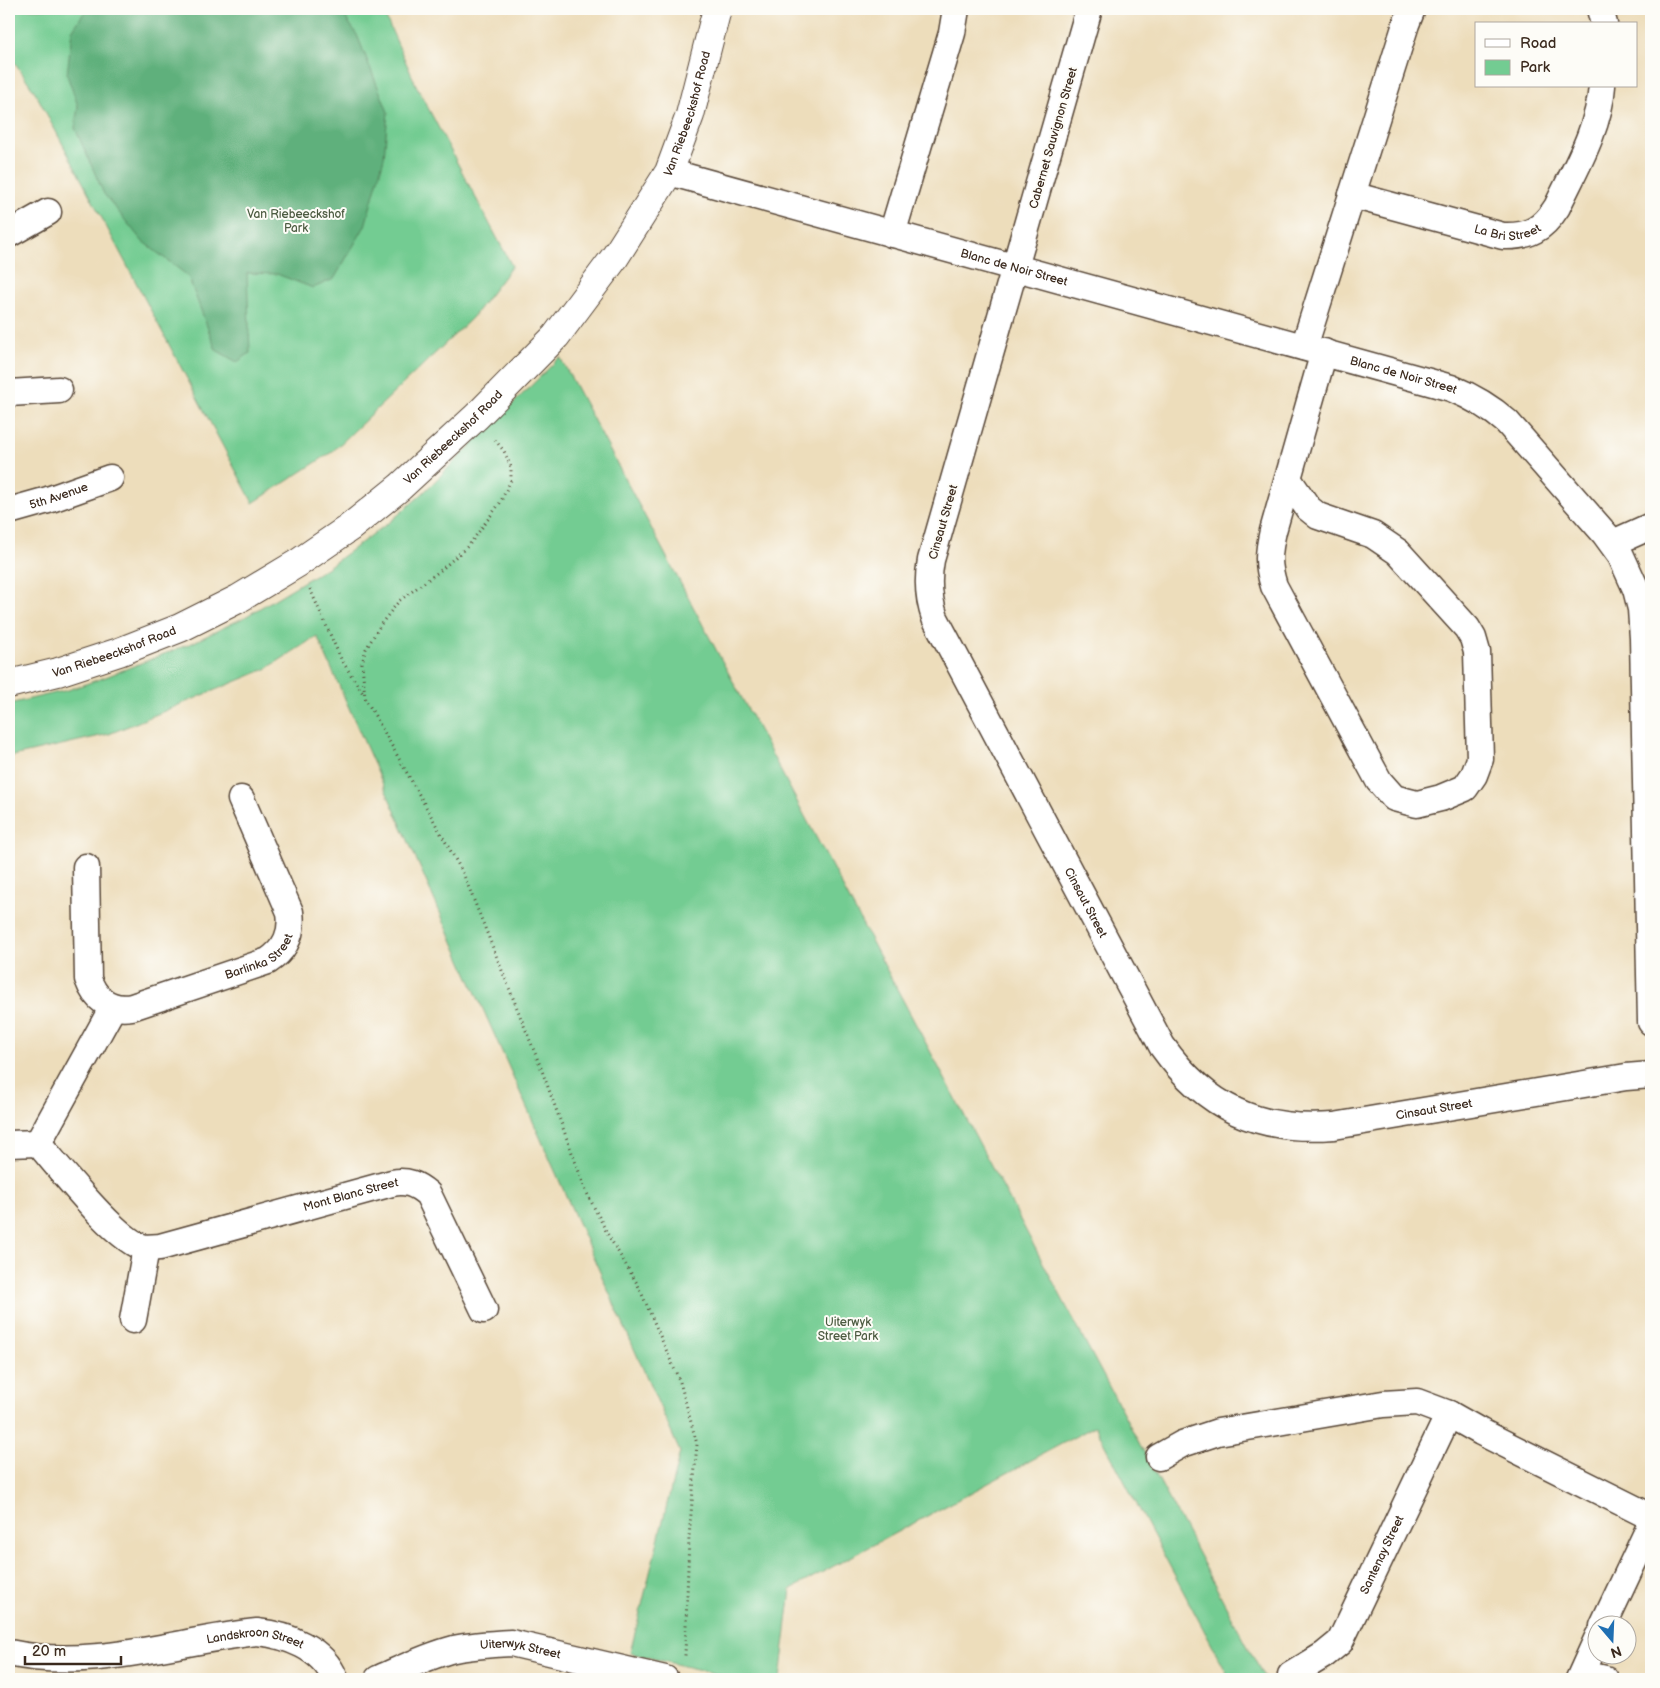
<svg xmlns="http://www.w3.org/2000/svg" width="1660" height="1688" font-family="'Balsamiq Sans',sans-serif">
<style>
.green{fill:#73cc92;stroke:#577b58}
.forest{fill:#5eb07c;stroke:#4c6d4d}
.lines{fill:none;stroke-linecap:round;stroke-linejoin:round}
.minor-casing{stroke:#564536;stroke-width:29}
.tertiary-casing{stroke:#564536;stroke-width:30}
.path{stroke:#564536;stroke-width:3;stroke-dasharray:1 4;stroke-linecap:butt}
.minor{stroke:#fff;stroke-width:26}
.tertiary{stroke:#fff;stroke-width:28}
.labels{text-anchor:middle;stroke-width:4;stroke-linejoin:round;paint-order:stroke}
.street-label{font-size:12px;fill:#3b2a1e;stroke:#fdfcf7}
.park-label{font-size:12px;fill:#4c5b41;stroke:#fdfcf7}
</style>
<rect width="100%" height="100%" fill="#fdfcf7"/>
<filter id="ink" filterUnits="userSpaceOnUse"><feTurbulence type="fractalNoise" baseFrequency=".02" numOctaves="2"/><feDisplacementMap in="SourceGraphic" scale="10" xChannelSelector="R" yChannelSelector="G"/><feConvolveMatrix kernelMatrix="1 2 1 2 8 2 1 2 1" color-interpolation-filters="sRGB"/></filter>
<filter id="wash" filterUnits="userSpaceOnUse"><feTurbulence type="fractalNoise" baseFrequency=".0096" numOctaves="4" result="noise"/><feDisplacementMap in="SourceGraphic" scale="20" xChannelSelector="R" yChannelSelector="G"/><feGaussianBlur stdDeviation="1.12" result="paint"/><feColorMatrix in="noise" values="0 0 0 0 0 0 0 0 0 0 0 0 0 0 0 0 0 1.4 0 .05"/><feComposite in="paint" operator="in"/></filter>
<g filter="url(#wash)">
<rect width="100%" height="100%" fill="#edddbb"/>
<!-- green -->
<g class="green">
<path d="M9,9H382L417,87L512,266L472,318L332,452L253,503L35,92L9,54Z"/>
<path d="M560,357L1265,1679H1230L1095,1426L791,1589L780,1679H738L630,1653L680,1452L317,636L266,669L109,734L9,757V704L68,690L103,678L192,643L245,617L328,567L391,521L421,495Z"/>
</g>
<!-- forest -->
<path class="forest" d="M90,9H340L357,35L388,112L386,134L384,158L365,226L334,279L313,288L277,274L247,273L250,353L237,362L216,350L188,276L142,241L104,194L75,128L78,106L67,75L72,31L83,14Z"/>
</g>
<g filter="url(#ink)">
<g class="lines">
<defs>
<g id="minor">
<path id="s1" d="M1089,9L931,560C927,581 928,598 935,618L1162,1046C1206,1108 1258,1132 1334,1126L1626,1077L1651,1075"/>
<path d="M1600,9L1604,24"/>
<path id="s2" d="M669,172L1451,388C1473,397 1490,407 1507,422L1605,534L1621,556L1636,589L1641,609L1643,638L1651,1022"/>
<path id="s3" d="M1352,195L1503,236C1529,237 1543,229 1557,207C1575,169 1599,129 1602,86"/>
<path d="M9,234L48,212"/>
<path d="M892,234L952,33L956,9"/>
<path d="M1304,347L1406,24L1412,9"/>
<path d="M9,393L59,390"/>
<path d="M1288,479L1308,508L1318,516L1373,535L1398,552L1467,628L1473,638L1477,652L1480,759L1474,775L1465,788L1441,798L1417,804L1394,798L1379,781L1274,586C1267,564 1268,553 1273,531L1324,352"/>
<path id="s4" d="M9,511L48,500L110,478"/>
<path d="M1613,543L1651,526"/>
<path id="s5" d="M86,867L88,979C95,999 110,1011 132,1007L268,961C286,949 293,933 290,912L241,799"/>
<path id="s6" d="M38,1143C59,1167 117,1242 145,1248C150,1248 156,1247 160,1247L392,1183C407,1180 416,1184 428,1194L484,1310"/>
<path d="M38,1143L113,1007"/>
<path d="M9,1144L38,1143"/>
<path d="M133,1320L146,1248"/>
<path d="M1159,1457L1182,1444L1218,1432L1383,1404L1417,1402L1449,1414L1481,1432L1651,1517"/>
<path d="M1603,1626L1651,1524"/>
<path id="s7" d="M9,1653C92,1671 174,1641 257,1632C287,1635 323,1648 335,1679"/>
<path d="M1583,1674L1605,1679"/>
<path id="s8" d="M1291,1675L1324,1655L1340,1642L1449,1414"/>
<path id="s9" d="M378,1679C403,1668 427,1656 454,1649C473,1645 492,1644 511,1643L665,1679"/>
<path d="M1579,1679L1598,1637"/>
</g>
<g id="tertiary">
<path id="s10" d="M9,684L58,672L119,652L180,628L238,599L298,563L349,528L400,487L477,416L556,336L615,257L669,172L690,115L717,9"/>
</g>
</defs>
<!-- minor casing -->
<use href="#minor" class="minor-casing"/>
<!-- tertiary casing -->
<use href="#tertiary" class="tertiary-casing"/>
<!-- path -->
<g class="path">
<path d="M495,440L504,451L511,467V480L500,503L469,545L441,570L399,601L381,624L366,649L362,663L365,698L463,873L541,1068L586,1191L608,1235L638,1285L680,1382L697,1444L689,1537L685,1656"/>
<path d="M310,589L341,659L364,695"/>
</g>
<!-- minor -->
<use href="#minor" class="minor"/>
<!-- tertiary -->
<use href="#tertiary" class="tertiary"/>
</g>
</g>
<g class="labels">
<!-- street labels -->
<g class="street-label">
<text dy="4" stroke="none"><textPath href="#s10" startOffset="920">Van Riebeeckshof Road</textPath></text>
<text transform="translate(1053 138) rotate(-74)" y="4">Cabernet Sauvignon Street</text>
<text dy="4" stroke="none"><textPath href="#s3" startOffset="161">La Bri Street</textPath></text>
<text dy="4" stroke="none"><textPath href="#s2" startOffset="358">Blanc de Noir Street</textPath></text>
<text dy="4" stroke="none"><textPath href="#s2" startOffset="762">Blanc de Noir Street</textPath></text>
<text dy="4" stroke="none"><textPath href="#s10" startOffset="515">Van Riebeeckshof Road</textPath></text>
<text dy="4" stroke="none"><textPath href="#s4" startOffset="52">5th Avenue</textPath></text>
<text transform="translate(943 522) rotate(-74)" y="4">Cinsaut Street</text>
<text dy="4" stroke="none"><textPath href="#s10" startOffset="110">Van Riebeeckshof Road</textPath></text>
<text dy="4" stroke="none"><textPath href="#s1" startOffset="954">Cinsaut Street</textPath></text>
<text dy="4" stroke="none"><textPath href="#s5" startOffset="308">Barlinka Street</textPath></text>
<text dy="4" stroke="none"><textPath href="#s1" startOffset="1418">Cinsaut Street</textPath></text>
<text dy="4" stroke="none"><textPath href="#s6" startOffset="364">Mont Blanc Street</textPath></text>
<text dy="4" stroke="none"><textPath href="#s8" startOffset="156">Santenay Street</textPath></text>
<text dy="4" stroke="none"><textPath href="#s7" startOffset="249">Landskroon Street</textPath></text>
<text dy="4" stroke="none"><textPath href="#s9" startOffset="149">Uiterwyk Street</textPath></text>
</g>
<!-- park labels -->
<g class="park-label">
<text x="296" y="218">Van Riebeeckshof<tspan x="296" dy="14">Park</tspan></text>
<text x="848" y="1326">Uiterwyk<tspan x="848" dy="14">Street Park</tspan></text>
</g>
</g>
<!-- margin -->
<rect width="1660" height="1688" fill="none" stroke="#fdfcf7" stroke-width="30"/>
<!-- legend -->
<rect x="1475" y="22" width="162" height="65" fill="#fdfcf7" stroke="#afa8a0"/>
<rect x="1485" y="39" width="25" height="8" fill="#ffffff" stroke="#afa8a0"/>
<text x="1520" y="48" font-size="15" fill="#3b2a1e">Road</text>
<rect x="1485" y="60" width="25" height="15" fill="#73cc92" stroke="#afa8a0"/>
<text x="1520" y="72" font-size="15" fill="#3b2a1e">Park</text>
<!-- north arrow -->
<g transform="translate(1612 1640) rotate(161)"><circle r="24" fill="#fdfcf7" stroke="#afa8a0"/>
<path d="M0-4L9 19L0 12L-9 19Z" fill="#1f6fb2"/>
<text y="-8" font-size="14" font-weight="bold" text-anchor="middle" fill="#3b2a1e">N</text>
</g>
<!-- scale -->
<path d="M25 1656v8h96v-8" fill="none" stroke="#3b2a1e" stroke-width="2.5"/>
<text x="32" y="1656" font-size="15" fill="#3b2a1e" stroke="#fdfcf7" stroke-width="4" paint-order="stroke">20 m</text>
</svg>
